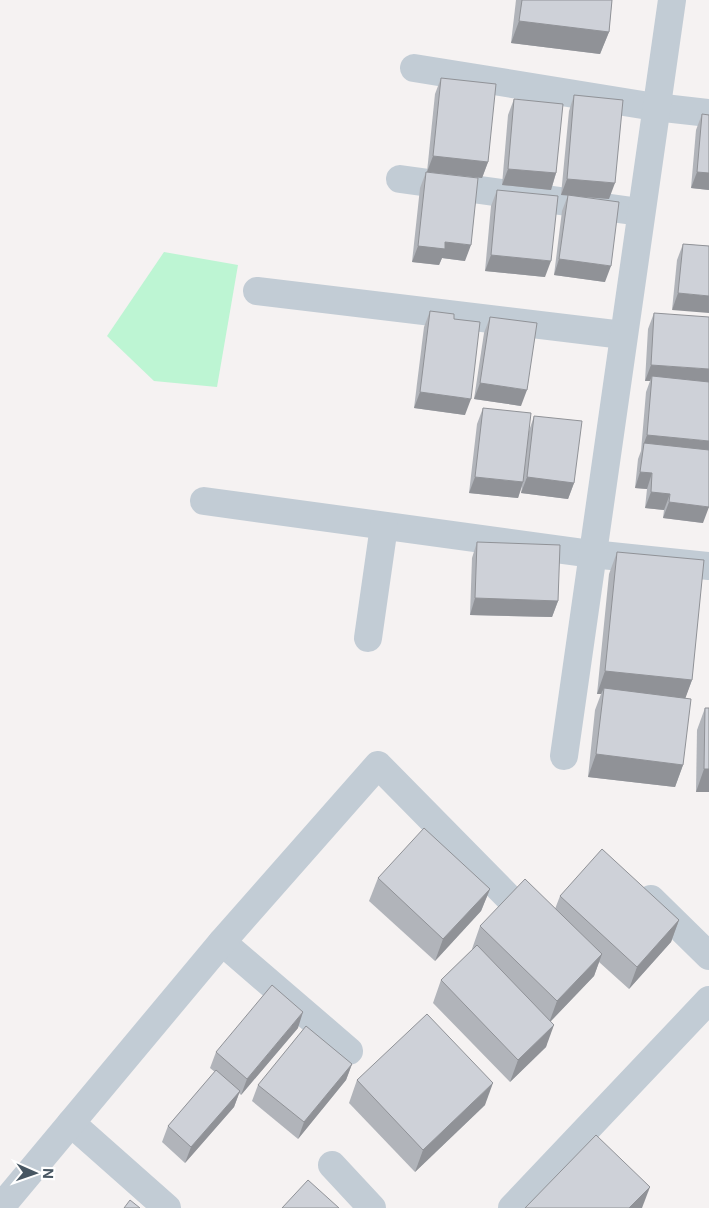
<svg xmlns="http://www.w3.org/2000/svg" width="709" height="1208" font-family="Inter,sans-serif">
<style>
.green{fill:#bdf5d3}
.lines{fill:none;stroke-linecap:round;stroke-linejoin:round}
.street{stroke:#c2ccd5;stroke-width:28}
.wall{fill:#b1b4ba}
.shaded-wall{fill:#909297}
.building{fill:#ced1d8;stroke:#909297}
</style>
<rect width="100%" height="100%" fill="#f5f2f2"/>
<!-- green -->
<path class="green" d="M164,252L238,265L217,387L154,381L107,336Z"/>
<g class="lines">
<!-- street -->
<g class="street">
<path d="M414,68L655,107L709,113"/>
<path d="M400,179L640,212"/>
<path d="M257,291L623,335"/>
<path d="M204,501L592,554L709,566"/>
<path d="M368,638L384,526"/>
<path d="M564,756L672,0"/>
<path d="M651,899L709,956"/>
<path d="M222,942L349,1051"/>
<path d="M71,1123L167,1208"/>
<path d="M332,1165L372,1208"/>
<path d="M0,1208L222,942L378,765L508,897"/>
<path d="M512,1208L709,1000"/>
</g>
</g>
<!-- wall -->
<g class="wall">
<path d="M516,0H612L609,32L600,54L511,43Z"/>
<path d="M441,78L488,162L482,178L427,172L435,94Z"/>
<path d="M574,95L609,199L570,196L605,282L554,275L562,211L568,195H561L569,111Z"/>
<path d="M514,99L556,173L551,190L502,185L508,115Z"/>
<path d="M702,114L709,190L691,188L696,130Z"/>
<path d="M426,172L465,261L442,258L439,265L412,262L420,188Z"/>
<path d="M497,190L545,277L485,271L491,206Z"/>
<path d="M683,244L709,246L672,310L677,260Z"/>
<path d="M430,311L454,319L465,415L414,408L424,327Z"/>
<path d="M654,313L703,523L663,518L664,510L645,508L647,489L635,488L638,459L641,451L646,392L650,381H645L648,329Z"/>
<path d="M490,317L521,406L474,399L484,333Z"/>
<path d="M483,408L529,431L534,416L574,483L568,499L521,493L522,486L518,498L469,493L477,424Z"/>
<path d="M477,542L558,601L552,617L470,615L472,558Z"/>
<path d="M617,552L692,680L685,698L683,765L675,787L588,777L595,710L601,694H597L609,574Z"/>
<path d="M705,708L709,792H696L697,730Z"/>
<path d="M378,878L490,889L481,911L435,961L369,901Z"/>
<path d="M560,896L679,920L671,942L629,989L599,962L594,976L551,1021L546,1047L510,1082L433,1003L441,980L473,949H472L480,926L555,909Z"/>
<path d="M298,1028L241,1095L239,1093L234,1107L185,1163L162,1142L168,1126L215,1072L210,1068L216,1052Z"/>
<path d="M352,1064L346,1080L298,1139L252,1101L258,1085Z"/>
<path d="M357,1080L485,1105L415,1172L349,1103Z"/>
</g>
<!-- shaded-wall -->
<g class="shaded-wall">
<path d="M519,21L609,32L600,54L511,43Z"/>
<path d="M433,156L488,162L482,178L427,172Z"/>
<path d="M508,169L556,173L551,190L502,185Z"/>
<path d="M697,172L709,173V190L691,188Z"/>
<path d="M567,179L615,183L609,199L561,195Z"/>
<path d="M445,242L471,245L465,261L442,258L439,265L412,262L418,246Z"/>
<path d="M491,255L551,261L545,277L485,271Z"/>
<path d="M559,259L611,266L605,282L554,275Z"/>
<path d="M678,293L709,296V313L672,310Z"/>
<path d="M651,365L709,369V385L652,376L650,381H645Z"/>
<path d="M480,383L527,390L521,406L474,399Z"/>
<path d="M420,392L471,399L465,415L414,408Z"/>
<path d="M647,435L709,441V457L644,443Z"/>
<path d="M640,472L652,473L647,489L635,488Z"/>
<path d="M475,477L523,482L518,498L469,493Z"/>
<path d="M527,477L574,483L568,499L521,493Z"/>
<path d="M651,492L670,494L664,510L645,508Z"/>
<path d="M669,502L709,507L703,523L663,518Z"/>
<path d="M475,598L558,601L552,617L470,615Z"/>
<path d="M605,671L692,680L684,702L604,688L601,694H597Z"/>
<path d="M596,754L683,765L675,787L588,777Z"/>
<path d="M704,769H709V792H696Z"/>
<path d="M490,889L481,911L435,961L443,939Z"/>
<path d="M679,920L671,942L629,989L637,967Z"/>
<path d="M602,954L594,976L549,1023L557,1001Z"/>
<path d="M303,1012L298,1028L241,1095L247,1079Z"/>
<path d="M554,1025L546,1047L510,1082L518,1060Z"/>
<path d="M352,1064L346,1080L298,1139L304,1122Z"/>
<path d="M493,1083L485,1105L415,1172L423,1150Z"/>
<path d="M240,1091L234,1107L185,1163L191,1147Z"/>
<path d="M650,1187L642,1208H629Z"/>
</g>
<!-- building -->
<g class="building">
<path d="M522,0H612L609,32L519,21Z"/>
<path d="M441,78L496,84L488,162L433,156Z"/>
<path d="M574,95L623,100L615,183L567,179Z"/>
<path d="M514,99L563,104L556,173L508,169Z"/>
<path d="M702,114L709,115V173L697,172Z"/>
<path d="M426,172L478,178L471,245L445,242V249L418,246Z"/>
<path d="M497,190L558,196L551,261L491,255Z"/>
<path d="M568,195L619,202L611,266L559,259Z"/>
<path d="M683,244L709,246V296L678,293Z"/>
<path d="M430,311L454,314V319L480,322L471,399L420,392Z"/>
<path d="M654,313L709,317V369L651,365Z"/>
<path d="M490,317L537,323L527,390L480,383Z"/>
<path d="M652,376L709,382V441L647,435Z"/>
<path d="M483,408L531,413L523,482L475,477Z"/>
<path d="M534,416L582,421L574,483L527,477Z"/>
<path d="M644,443L709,450V507L669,502L670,494L651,492L652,473L640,472Z"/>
<path d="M477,542L560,545L558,601L475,598Z"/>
<path d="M617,552L704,560L692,680L605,671Z"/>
<path d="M604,688L691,699L683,765L596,754Z"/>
<path d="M705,708H709V769H704Z"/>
<path d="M424,828L490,889L443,939L378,878Z"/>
<path d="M602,849L679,920L637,967L560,896Z"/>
<path d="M525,879L602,954L557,1001L480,926Z"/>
<path d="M477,945L554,1025L518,1060L441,980Z"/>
<path d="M272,985L303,1012L247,1079L216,1052Z"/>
<path d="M427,1014L493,1083L423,1150L357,1080Z"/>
<path d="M306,1026L352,1064L304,1122L258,1085Z"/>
<path d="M216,1070L240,1091L191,1147L168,1126Z"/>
<path d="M596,1135L650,1187L629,1208H525Z"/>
<path d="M308,1180L339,1208H282Z"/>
<path d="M130,1200L140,1208H124Z"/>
</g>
<!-- north arrow -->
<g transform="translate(35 1173) rotate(92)" stroke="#ffffff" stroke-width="4" paint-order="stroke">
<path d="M0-4L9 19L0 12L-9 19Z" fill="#475662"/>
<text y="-8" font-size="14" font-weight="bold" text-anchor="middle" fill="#475662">N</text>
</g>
</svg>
